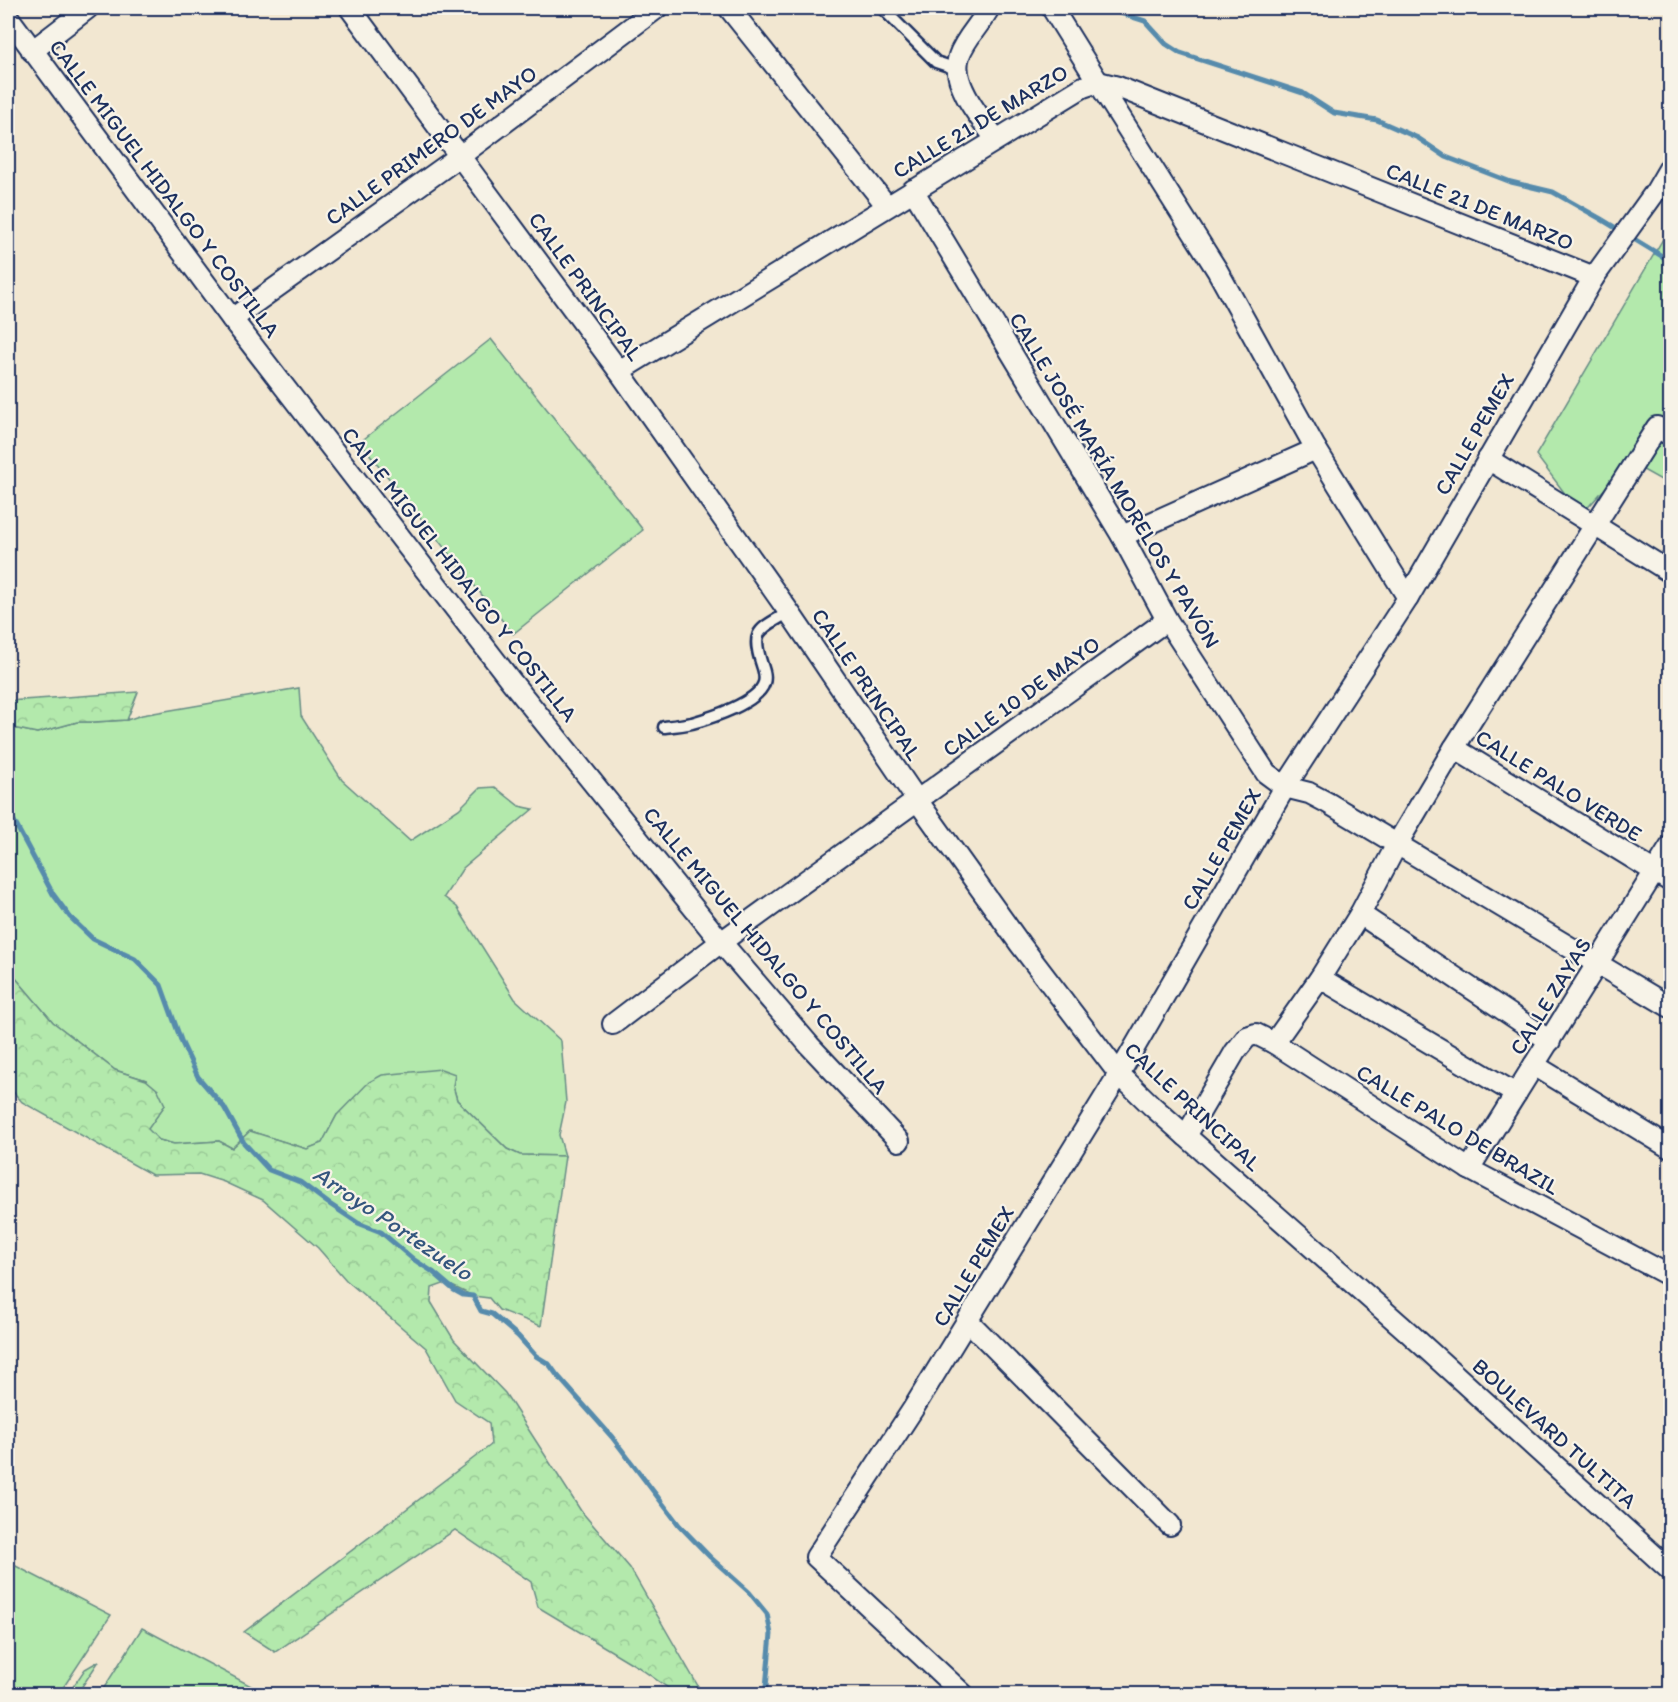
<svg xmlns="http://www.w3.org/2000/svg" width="1678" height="1702" font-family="Itim,sans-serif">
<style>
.grass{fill:#b3e9ac;stroke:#678c85;stroke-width:1.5}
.forest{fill:url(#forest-crowns);stroke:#678c85;stroke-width:1.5}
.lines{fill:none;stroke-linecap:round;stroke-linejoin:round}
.stream{stroke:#578bac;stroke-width:5}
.lane-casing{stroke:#1b2f5e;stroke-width:15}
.street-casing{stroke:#1b2f5e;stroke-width:24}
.lane{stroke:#f7f3e8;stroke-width:10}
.street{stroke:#f7f3e8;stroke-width:20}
.labels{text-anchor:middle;stroke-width:4.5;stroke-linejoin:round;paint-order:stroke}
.street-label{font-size:22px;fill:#1b2f5e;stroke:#f7f3e8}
.water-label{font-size:24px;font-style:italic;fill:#34567e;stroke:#f7f3e8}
</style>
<defs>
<pattern id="forest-crowns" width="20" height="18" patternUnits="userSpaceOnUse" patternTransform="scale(1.5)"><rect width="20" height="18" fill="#b3e9ac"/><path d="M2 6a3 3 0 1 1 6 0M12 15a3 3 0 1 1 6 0" fill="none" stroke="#99c896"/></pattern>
</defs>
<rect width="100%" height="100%" fill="#f2e7d1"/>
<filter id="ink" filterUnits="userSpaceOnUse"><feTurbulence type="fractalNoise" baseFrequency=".0167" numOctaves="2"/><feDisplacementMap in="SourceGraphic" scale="12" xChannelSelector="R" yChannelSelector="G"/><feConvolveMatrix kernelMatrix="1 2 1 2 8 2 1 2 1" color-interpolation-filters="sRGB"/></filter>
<g filter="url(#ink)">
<!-- grass -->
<g class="grass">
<path d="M1670,227V485L1629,462L1581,515L1536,455Z"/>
<path d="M491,339L643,530L513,634L360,442Z"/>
<path d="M299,688L301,716L342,780L410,841L459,809L480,788L495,787L519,806L533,809L463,868L444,897L457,907L515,999L561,1041L566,1102L559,1135L565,1156L520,1155L507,1149L457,1100L453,1086L337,1115L322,1143L307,1149L250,1131L232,1148L219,1141L174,1144L159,1140L147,1129L165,1105L146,1080L115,1070L53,1022L8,969V727L37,733L77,722H94L127,720L142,715Z"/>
<path d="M8,1562L111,1615L59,1694H8Z"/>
<path d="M142,1628L266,1694H100Z"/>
</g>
<!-- forest -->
<g class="forest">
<path d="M138,692L127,720L94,722H77L37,733L8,727V701Z"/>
<path d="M8,969L53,1022L115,1070L146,1080L158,1090L165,1105L148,1129L159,1140L174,1144L219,1141L232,1148L250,1131L307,1149L322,1143L337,1115L369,1082L382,1075L441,1069L455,1074L453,1086L457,1100L507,1149L520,1155L565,1156L541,1326L499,1310L489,1298L473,1296L446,1283L432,1288L431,1302L454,1340L505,1393L581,1511L630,1568L698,1686L694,1694H674L671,1690L638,1667L538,1607L531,1582L455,1530L275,1652L244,1632L491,1445L489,1423L455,1400L426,1348L346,1280L318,1248L263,1200L224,1182L199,1174L152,1175L22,1102L8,1086Z"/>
<path d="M99,1661L77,1694H68L85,1669Z"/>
</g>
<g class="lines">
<!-- stream -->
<g class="stream">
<path d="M1105,8L1145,21L1166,44L1180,53L1303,93L1334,113L1377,120L1418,138L1446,157L1511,182L1553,192L1601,219L1670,261"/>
<path d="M8,810L53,894L70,917L93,939L135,959L161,985L182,1043L198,1077L224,1107L244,1143L269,1170L300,1182L328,1203L358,1223L381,1232L413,1259L433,1272L454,1290L463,1295L473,1296L481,1311L492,1314L518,1336L536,1356L549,1364L557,1375L612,1437L679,1525L710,1557L749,1592L767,1614L771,1634L766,1687L762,1694"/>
</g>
<defs>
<g id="lane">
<path d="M882,8L936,62L957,69"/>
<path d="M664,727C673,726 683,725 692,723C710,718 758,703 764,683C766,677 764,671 762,665C750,629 760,630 789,612"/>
</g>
<g id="street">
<path d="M350,8L619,371L789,612L917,800L1020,944L1119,1074L1152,1106L1407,1331L1670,1570"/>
<path d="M729,8L887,206"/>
<path d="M989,8C981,24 965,38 959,56C950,83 981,119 996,139"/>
<path d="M1052,8L1098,82L1217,270L1316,449L1408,598"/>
<path d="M8,17L232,319L511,681L721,942L810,1046L899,1141"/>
<path d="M32,51L88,8"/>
<path d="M913,190L1122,536L1167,620L1266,773L1285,787L1309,793L1328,803L1670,1007"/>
<path d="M232,319L460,156L657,8"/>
<path d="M619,371L1083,87L1098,82L1118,87L1594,277"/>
<path d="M1488,459L1670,572"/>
<path d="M1122,536L1316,449"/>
<path d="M1454,748L1670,881"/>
<path d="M1360,914L1550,1041"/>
<path d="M1320,978L1516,1094"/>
<path d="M613,1024L721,942L1167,620"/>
<path d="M1274,1043L1320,978L1360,914L1397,844L1454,748L1657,427L1670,435"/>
<path d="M1534,1065L1670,1148"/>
<path d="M1186,1136L1235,1052L1247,1037L1256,1034L1274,1043L1469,1169L1670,1276"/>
<path d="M1469,1169L1670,847"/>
<path d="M968,1321L1170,1525"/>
<path d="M963,1694L816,1557L913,1409L1119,1074L1285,787L1408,598L1594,277L1656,191L1670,167"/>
</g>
</defs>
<!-- lane casing -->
<use href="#lane" class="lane-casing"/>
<!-- street casing -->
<use href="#street" class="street-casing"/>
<!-- lane -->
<use href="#lane" class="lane"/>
<!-- street -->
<use href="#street" class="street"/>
</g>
</g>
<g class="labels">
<!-- street labels -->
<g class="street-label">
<text transform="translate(980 121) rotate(-31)" y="8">CALLE 21 DE MARZO</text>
<text transform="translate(431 145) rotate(-36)" y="8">CALLE PRIMERO DE MAYO</text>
<text transform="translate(165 188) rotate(53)" y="8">CALLE MIGUEL HIDALGO Y COSTILLA</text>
<text transform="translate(1480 206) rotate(22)" y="8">CALLE 21 DE MARZO</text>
<text transform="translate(586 286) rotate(54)" y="8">CALLE PRINCIPAL</text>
<text transform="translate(1474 434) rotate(-60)" y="8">CALLE PEMEX</text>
<text transform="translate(1115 480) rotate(59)" y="8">CALLE JOSÉ MARÍA MORELOS Y PAVÓN</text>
<text transform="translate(460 574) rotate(52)" y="8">CALLE MIGUEL HIDALGO Y COSTILLA</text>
<text transform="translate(867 684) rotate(56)" y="8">CALLE PRINCIPAL</text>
<text transform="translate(1021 696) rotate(-36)" y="8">CALLE 10 DE MAYO</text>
<text transform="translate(1559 785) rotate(32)" y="8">CALLE PALO VERDE</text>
<text transform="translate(1221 849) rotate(-60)" y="8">CALLE PEMEX</text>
<text transform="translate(766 950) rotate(50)" y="8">CALLE MIGUEL HIDALGO Y COSTILLA</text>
<text transform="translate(1550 996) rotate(-58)" y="8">CALLE ZAYAS</text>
<text transform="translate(1193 1106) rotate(43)" y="8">CALLE PRINCIPAL</text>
<text transform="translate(1458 1129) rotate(31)" y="8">CALLE PALO DE BRAZIL</text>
<text transform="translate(973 1266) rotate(-59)" y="8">CALLE PEMEX</text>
<text transform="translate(1555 1433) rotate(42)" y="8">BOULEVARD TULTITA</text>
</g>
<!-- water labels -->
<g class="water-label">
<text transform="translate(393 1223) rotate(34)" y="8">Arroyo Portezuelo</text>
</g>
</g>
<!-- margin -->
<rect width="1678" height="1702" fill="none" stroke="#f7f3e8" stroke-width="30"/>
<rect x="15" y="15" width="1648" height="1672" fill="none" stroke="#1b2f5e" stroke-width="2" filter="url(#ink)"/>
</svg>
